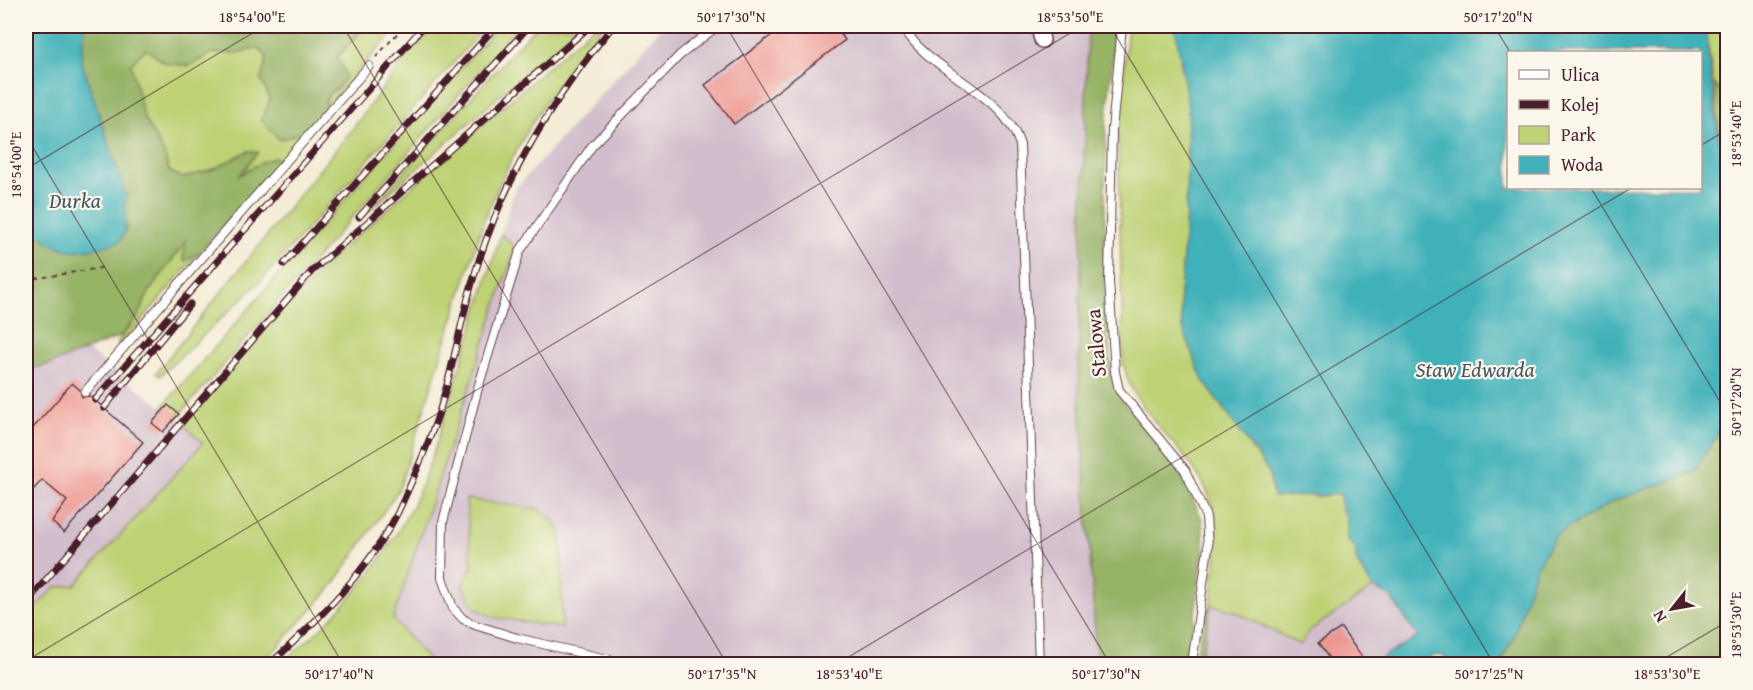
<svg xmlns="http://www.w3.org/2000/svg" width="1753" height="690" font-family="'Gentium Book Plus',serif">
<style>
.industrial{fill:#d1bdcc}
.green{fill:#bdd175;stroke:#847850;stroke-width:1.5}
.forest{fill:#96b366;stroke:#706948;stroke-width:1.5}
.water{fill:#40b1b9;stroke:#456872;stroke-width:1.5;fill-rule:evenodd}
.building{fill:#ed9791}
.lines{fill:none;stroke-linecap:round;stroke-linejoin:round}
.lane-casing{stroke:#633e44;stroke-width:10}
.street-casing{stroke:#633e44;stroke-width:18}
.path{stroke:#633e44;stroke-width:2;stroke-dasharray:4.5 4.5;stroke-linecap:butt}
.lane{stroke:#fff;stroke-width:8}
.street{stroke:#fff;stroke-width:15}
.rail-casing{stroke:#4a1f2b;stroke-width:7}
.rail{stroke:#fbf7ec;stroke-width:4.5;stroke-dasharray:14;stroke-linecap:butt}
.ticks{fill:none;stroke:#4a1f2b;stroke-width:1.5;stroke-opacity:0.45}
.labels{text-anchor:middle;stroke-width:4.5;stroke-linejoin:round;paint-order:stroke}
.street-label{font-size:21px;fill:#4a1f2b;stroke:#fbf7ec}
.water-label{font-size:22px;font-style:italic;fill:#465964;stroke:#fbf7ec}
.neatline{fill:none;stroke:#4a1f2b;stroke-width:2}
.ticks-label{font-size:15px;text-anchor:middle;fill:#4a1f2b}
</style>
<rect width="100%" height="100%" fill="#fbf7ec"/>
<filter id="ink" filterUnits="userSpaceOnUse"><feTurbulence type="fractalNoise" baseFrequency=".0167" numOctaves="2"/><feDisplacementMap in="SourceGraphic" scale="12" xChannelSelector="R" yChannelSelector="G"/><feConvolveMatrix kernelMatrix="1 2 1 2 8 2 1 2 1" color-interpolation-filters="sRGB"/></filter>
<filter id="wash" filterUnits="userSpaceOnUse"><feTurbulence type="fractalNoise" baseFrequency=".008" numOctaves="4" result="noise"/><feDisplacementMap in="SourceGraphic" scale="24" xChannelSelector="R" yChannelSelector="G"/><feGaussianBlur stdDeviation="1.35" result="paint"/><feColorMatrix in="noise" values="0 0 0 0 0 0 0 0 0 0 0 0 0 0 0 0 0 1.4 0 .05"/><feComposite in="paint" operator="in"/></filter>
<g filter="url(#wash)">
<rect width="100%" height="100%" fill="#f3ecd5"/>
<!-- industrial -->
<g class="industrial">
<path d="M662,26H1088L1097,664H432L393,619L515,248L501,234L515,189Z"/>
<path d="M87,350L162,407L203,443L75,586L26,617V370L51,364Z"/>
<path d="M1373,588L1390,595L1437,664H1200L1211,605L1236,612L1300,645L1309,631Z"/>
</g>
<!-- green -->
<g class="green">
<path d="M365,26H399L323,110L329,94L340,87L344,69L337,58Z"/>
<path d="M429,26H486L264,278L160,376L156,373L354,127Z"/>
<path d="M498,26H519L176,419L162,407Z"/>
<path d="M537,26H579L370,210L522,41Z"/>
<path d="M594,26H603C553,83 512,150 484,220L399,489L331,588L274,651L257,664H26V617L56,587L75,585L203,443L182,423L325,264Z"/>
<path d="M1128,26H1175L1188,105L1186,215L1180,296L1182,326L1252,449L1269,472L1315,497L1341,494V507L1347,518V540L1356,548L1358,565L1373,588L1309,631L1300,645L1236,612L1211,605C1214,574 1220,542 1214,512C1204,464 1157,434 1134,393C1128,384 1126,373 1123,363L1118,130Z"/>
<path d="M1705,26H1727V100L1714,85Z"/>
<path d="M258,48L267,57L261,80L270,99L297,134L313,122L267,178L277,164L275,157L248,169L234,180L257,152L248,151L214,169L183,178L169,171L164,153L144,118L130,65L146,49L165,63L189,66L212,53H236Z"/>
<path d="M501,234L515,248L393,619L432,664H279C331,625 375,573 407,516C427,480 437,439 450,400C467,345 484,290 501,234Z"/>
<path d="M187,239L183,258L186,260L200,252L119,347L118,342L138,316L149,292Z"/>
<path d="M466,499L541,510L554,521L561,535L562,628L492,617L475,608L462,586L472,567Z"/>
</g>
<!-- forest -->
<g class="forest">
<path d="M85,26H365L337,57L346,76C341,85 337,87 330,93C324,98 326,105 323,111C316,125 295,138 279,139L262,120L270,99L261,80L267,57L258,48L236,53H212L189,66L165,63L146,49L131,64L144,118L164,153L169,171L183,178L214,169L248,151L258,152L238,177C247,170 269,156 280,158L267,178L200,252L185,261L183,258L186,240L149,292L138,316L121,336L51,364L26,370V224C63,258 85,259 126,230L124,207L126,196L81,60Z"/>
<path d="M1088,26H1116L1106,125L1104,284L1111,372L1120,398L1180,473L1202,519L1204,547L1188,664H1097L1078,372Z"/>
<path d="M1714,85L1727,100V211Z"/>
<path d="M1727,419V664H1500L1513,639L1536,567L1556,535L1614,501L1694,472Z"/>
<path d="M1211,605L1200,664H1194L1205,612Z"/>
</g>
<!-- water -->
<g class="water">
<path d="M26,26H85L81,60L126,196C123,211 131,234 117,243C73,254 61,256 26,224Z"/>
<path d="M1175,26H1705L1727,210V419L1694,472L1614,501L1556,535L1536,567L1513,639L1499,664H1449L1443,656H1432L1421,664H1379L1384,656L1418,637L1390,596L1373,588L1356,560V548L1347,540V518L1341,507V494L1273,497L1269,472L1202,379L1182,326L1180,296L1186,215L1188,105ZM1508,52H1700V188H1508Z"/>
</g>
<g id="blocks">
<!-- building -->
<g class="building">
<path d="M784,26H835L845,40L734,124L705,85Z"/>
<path d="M72,383L80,390L82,397L90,396L143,442L64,533L52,522L67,501L42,480L34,489L26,482V436Z"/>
<path d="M168,405L179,414L163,432L152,423Z"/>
<path d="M1341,628L1367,664H1333L1318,643Z"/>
</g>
</g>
</g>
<g filter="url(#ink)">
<use href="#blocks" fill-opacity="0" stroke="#633e44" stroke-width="1.5"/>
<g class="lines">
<defs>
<g id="lane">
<path d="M903,26C926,71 1004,91 1020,145L1039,664"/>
<path d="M1122,26L1112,130L1109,281L1115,372L1119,390L1185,470L1206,517L1208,547L1192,664"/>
<path d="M85,392L369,66"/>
<path d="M628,664L517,638L475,625L463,619L453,608L442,578L443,522L478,388L520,251L592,146L680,55L717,26"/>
</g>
<path id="street" d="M1039,26L1042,40"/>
</defs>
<!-- lane casing -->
<use href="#lane" class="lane-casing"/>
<!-- street casing -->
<use href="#street" class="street-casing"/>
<!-- path -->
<g class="path">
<path d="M376,57L404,26"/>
<path d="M26,280L106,267"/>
</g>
<!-- lane -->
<use href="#lane" class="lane"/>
<!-- street -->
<use href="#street" class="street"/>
<defs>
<g id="rail">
<path d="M359,217L529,26"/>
<path d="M284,264L496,26"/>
<path d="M95,400L424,26"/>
<path d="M104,408L190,304"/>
<path d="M26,603L312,271L590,26"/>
<path d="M270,664C317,621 369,570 398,512C410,486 422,459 432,432C452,380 459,323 476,270C504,178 552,99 613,26"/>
</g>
</defs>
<!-- rail casing -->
<use href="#rail" class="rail-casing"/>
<!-- rail -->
<use href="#rail" class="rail"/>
</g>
</g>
<!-- ticks -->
<path class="ticks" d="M343,26L727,664M726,26L1110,664M1110,26L1494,664M1494,26L1510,52M26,136L343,664M1700,146L1728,129M26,169L264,26M1591,188L1728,415M26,661L1082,26M837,664L1631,188M1655,664L1728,621"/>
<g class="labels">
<!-- street labels -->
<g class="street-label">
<text transform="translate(1096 343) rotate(-95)" y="7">Stalowa</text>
</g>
<!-- water labels -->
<g class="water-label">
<text x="75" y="208">Durka</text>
<text x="1475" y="377">Staw Edwarda</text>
</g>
</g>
<!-- margin -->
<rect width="1753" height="690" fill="none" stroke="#fbf7ec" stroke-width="66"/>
<!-- legend -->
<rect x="1507" y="51" width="195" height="138" fill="#fbf7ec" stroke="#b4a19f" stroke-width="1.5"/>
<rect x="1519" y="70" width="30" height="9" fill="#ffffff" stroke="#b4a19f" stroke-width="1.5"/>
<text x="1561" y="81" font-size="18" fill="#4a1f2b">Ulica</text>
<rect x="1519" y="100" width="30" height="9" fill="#4a1f2b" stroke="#b4a19f" stroke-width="1.5"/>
<text x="1561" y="111" font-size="18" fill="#4a1f2b">Kolej</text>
<rect x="1519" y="126" width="30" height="18" fill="#bdd175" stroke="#b4a19f" stroke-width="1.5"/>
<text x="1561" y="141" font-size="18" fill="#4a1f2b">Park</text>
<rect x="1519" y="156" width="30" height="18" fill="#40b1b9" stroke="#b4a19f" stroke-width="1.5"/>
<text x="1561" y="171" font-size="18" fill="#4a1f2b">Woda</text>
<!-- north arrow -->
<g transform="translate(1672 609) rotate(239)" stroke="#fbf7ec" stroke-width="4.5" paint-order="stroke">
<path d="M0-4.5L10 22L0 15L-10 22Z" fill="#4a1f2b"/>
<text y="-9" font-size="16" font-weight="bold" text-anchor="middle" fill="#4a1f2b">N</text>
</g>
<rect x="33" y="33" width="1687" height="624" class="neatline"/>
<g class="ticks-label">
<text x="252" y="22">18°54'00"E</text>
<text x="731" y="22">50°17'30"N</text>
<text x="1070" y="22">18°53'50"E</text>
<text x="1498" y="22">50°17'20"N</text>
<text transform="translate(1736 134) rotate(-90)" y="5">18°53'40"E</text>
<text transform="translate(16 165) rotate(-90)" y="5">18°54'00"E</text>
<text transform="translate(1736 402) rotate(-90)" y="5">50°17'20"N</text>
<text transform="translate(1736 625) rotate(-90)" y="5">18°53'30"E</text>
<text x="339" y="679">50°17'40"N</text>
<text x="722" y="679">50°17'35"N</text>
<text x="849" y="679">18°53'40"E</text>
<text x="1106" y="679">50°17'30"N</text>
<text x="1489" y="679">50°17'25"N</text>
<text x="1667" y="679">18°53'30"E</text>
</g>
</svg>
